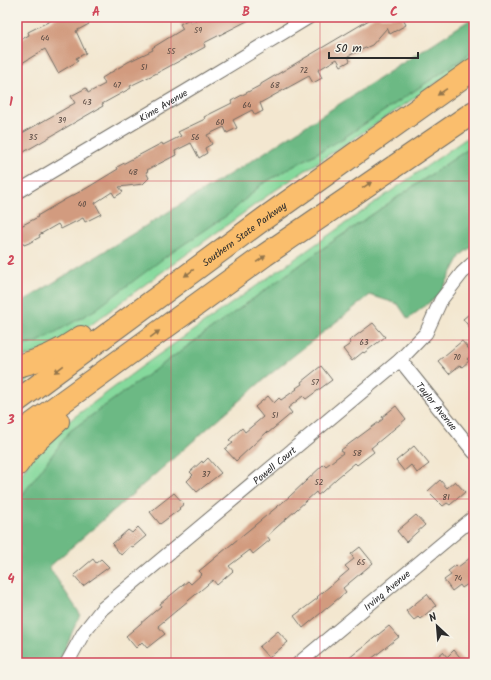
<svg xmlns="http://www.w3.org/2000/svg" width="491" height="680" font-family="Kalam,sans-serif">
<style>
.green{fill:#85d99c;stroke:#588264}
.forest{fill:#6cb984;stroke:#4c7258}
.building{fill:#d29b7f}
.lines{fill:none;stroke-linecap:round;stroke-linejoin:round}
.street-casing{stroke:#716d65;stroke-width:15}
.highway-casing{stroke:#716d65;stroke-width:24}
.street{stroke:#fff;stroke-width:13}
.highway{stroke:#fabe6d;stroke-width:22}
.oneway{fill:#92744c}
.grid{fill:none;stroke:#d1495b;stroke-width:1;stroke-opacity:0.55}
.labels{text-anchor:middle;stroke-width:3.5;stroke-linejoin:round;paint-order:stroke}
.number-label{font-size:8px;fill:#554740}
.street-label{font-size:10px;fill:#2b2b2b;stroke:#f7f3e8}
.neatline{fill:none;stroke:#d1495b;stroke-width:1.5}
.grid-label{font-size:13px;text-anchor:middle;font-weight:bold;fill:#d1495b}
</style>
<rect width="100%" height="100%" fill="#f7f3e8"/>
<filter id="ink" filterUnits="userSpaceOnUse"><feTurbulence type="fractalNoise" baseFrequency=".025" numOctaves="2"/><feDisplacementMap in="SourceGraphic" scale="8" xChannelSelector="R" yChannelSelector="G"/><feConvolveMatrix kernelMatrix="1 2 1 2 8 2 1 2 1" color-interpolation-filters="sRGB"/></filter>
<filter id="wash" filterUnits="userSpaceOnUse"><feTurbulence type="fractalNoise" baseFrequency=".012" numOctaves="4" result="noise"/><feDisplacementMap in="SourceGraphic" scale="16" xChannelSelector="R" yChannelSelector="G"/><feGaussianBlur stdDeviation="0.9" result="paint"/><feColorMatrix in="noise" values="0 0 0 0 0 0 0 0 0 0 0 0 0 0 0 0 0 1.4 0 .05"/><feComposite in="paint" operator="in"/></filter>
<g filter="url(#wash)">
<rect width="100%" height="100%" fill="#f3e7d0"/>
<!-- green -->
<g class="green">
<path d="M474,51V57L394,112L271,193L129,296L67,343L17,359V347L38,342L229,214L262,184L342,139Z"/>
<path d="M474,133V145L329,244L70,431L17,503V485L20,476L38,448L61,427L144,365Z"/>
<path d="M33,370L35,374L17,390V374Z"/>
</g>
<!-- forest -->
<g class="forest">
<path d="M474,17V51L342,139L262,184L229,214L168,255L95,310L38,342L17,347V305L256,158Z"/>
<path d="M474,145V245L461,255L440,294L408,319L398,304L370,295L263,380L49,567L80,614L59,663H17V502L70,431L329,244Z"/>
</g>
<g id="blocks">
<!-- building -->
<g class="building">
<path d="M58,17H85L89,24L76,31L86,53L76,58L78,61L58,73L45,49L22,63L17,55V42L29,35L28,32Z"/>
<path d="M203,17H255L204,43L205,47L159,72L130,86L131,88L102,104L103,106L17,156V136L75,103L71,96L86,88L88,93L105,84L102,78L128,62L153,50L152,48L183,29L180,24L189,19L191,23Z"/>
<path d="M374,17H402L406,25L390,34L387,28L372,45L348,56L350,61L341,66L337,59L318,70L322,78L313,83L309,76L260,103L263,111L255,115L252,110L233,120L237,128L227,133L224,127L207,135L212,144L205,148L207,153L199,158L191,143L175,151L176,155L147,170L148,171L146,172L149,178L143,184L119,187L123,192L115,197L112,192L95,203L101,214L85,222L83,218L61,229L58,224L39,235L40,237L29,243L24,245L22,242L17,245V228L38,217L37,216L66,199L87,188L118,169L117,167L162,143L163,145L181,136L178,132L205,119L204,117L232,103L231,101L261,85V84Z"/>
<path d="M474,310V333L463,319Z"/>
<path d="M373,323L385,337L364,353L363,352L352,361L343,349L349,345L350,342L349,341Z"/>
<path d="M462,341L473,354L467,359L469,361L462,367L460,365L449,374L438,361Z"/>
<path d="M321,366L332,380L306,399L303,396L288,408L292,413L268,433L267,432L236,461L225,449L233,443L229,440L242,428L245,432L263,417L255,407L268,396L274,403L279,398L281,400L297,389L296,388L302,384L301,382Z"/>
<path d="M396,406L406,419L371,448L374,452L357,465L355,463L337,478L322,492L318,495L316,492L267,536L270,540L253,554L250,550L229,566L233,571L217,585L213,580L158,626L165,634L157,640L147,648L142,642L136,648L126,636L161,606L160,604L188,581L191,584L202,574L199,571L289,497L324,464L326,466L343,453L341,450L383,419L382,417Z"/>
<path d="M414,446L429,464L417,473L411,465L404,471L396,461Z"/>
<path d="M208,458L221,473L197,492L187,481L193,475L190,472L202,461L203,463Z"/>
<path d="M440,480L447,488L455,481L465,492L450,505L447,503L443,506L428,491Z"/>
<path d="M174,493L184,504L179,508L180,509L160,524L150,512Z"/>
<path d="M416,515L425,525L406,542L397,531Z"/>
<path d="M138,527L146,536L133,547L131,546L121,555L112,544L128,530L132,533Z"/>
<path d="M360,547L373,563L343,588L346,592L303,628L294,616L318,598L317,597L349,570L345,566L354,559L351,554Z"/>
<path d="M474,555V580L462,588L460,585L452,591L444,580L451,575L448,571L456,565L458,567Z"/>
<path d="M93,559L96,563L101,559L109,567L83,586L74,575Z"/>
<path d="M427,594L436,606L420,619L418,617L414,620L406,611Z"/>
<path d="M389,626L399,637L380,652L366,663H343Z"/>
<path d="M278,631L288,642L269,658L259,647Z"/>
<path d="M454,650L465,663H429L443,652L447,657Z"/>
</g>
</g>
</g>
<g filter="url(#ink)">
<use href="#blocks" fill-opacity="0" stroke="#716d65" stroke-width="1"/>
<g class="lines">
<defs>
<g id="street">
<path id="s1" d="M17,192L185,92L309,17"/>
<path id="s2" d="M400,360L474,452"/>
<path id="s3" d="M67,663L84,632L102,609L400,360L426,333L441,300L462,273L474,262"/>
<path id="s4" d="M299,663L474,517"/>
</g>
<g id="highway">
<path d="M17,366C41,361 61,351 81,337"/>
<path id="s5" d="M17,401L265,218L474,69"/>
<path d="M17,435L265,255L474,112"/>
<path d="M17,465L30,447L58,421"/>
</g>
</defs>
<!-- street casing -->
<use href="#street" class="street-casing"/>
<!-- highway casing -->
<use href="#highway" class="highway-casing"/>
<!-- street -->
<use href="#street" class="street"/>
<!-- highway -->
<use href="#highway" class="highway"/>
</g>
<!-- one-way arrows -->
<defs><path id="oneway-solid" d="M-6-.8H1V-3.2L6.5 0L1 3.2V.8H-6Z"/></defs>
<g class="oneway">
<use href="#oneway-solid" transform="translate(442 92) rotate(145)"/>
<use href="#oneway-solid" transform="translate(367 185) rotate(-35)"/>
<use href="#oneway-solid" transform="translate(261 259) rotate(-35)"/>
<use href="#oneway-solid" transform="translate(189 273) rotate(144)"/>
<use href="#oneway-solid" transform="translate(155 334) rotate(-36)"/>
<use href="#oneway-solid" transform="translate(59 369) rotate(143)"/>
</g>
</g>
<!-- grid -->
<path class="grid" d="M171,17V663M320,17V663M17,181H474M17,340H474M17,499H474"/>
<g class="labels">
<!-- number labels -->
<g class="number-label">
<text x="198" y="33">59</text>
<text x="45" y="41">44</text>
<text x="171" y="54">55</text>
<text x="144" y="70">51</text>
<text x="304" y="73">72</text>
<text x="117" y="88">47</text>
<text x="275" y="88">68</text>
<text x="87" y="105">43</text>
<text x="247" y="108">64</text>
<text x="62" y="123">39</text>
<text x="220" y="125">60</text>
<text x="33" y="140">35</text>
<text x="195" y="140">56</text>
<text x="133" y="175">48</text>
<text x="82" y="207">40</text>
<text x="364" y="345">63</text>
<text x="457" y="360">70</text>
<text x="315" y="385">57</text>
<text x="275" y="418">51</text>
<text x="357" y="456">58</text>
<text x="206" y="477">37</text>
<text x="319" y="485">52</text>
<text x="446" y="500">81</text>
<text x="361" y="565">65</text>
<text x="458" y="581">74</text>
</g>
<!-- street labels -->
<g class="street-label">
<text dy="4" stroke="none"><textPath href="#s1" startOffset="170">Kime Avenue</textPath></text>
<text dy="4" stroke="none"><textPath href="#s5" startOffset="282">Southern State Parkway</textPath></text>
<text dy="4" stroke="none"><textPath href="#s2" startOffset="59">Taylor Avenue</textPath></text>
<text dy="4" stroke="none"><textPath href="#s3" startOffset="289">Powell Court</textPath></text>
<text dy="4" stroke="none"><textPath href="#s4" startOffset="114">Irving Avenue</textPath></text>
</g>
</g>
<!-- margin -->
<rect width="491" height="680" fill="none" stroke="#f7f3e8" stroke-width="44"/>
<!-- north arrow -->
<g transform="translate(437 626) rotate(334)" stroke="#f7f3e8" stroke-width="3" paint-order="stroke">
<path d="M0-3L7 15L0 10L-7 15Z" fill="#2b2b2b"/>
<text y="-6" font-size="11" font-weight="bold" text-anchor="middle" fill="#2b2b2b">N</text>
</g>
<!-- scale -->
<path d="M329 52v6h89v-6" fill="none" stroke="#2b2b2b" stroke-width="2"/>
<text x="335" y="52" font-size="12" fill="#2b2b2b" stroke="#f7f3e8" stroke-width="3" paint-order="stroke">50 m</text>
<rect x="22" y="22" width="447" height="636" class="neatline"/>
<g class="grid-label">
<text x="96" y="16">A</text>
<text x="246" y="16">B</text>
<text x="394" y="16">C</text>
<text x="11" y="106">1</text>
<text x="11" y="265">2</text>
<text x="11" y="424">3</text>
<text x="11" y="583">4</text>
</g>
</svg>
